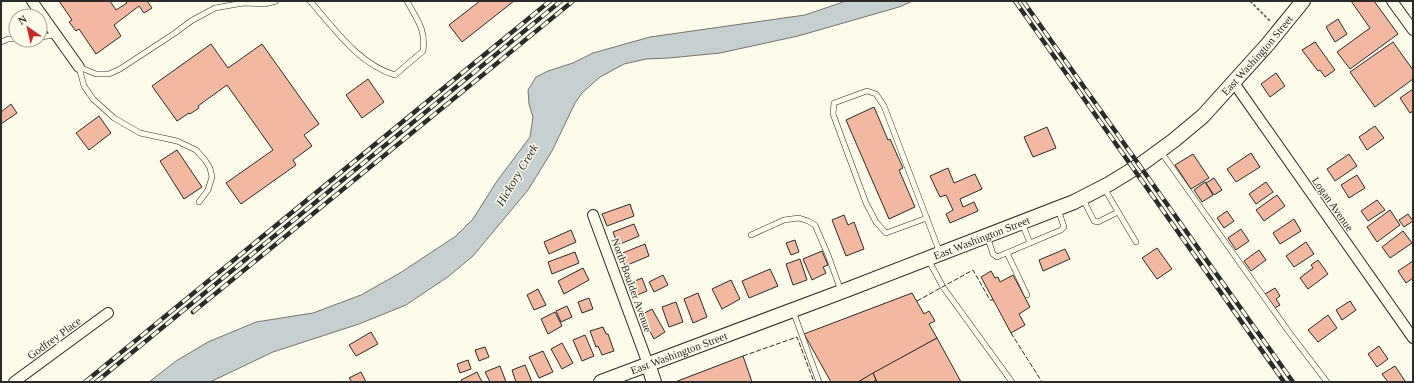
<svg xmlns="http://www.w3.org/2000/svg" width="1414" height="383" font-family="'Times New Roman',serif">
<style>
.water{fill:#c7d0d0;stroke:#74746e}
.building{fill:#f2b8a0;stroke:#2b2b2b}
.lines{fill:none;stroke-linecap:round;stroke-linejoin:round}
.lane-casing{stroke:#2b2b2b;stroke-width:6}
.street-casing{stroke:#2b2b2b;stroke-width:12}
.secondary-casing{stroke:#2b2b2b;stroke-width:16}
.path{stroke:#6a6964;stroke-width:2;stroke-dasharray:3 2;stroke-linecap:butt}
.lane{stroke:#fdfbea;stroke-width:5}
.street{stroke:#fdfbea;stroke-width:10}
.secondary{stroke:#fdfbea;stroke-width:14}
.rail-casing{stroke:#2b2b2b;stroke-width:4.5}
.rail{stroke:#fdfbea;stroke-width:3;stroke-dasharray:9;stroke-linecap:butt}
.fence{stroke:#2b2b2b;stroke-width:1;stroke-dasharray:5 2;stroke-linecap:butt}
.labels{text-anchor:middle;stroke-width:3;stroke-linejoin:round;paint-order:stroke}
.street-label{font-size:11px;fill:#2b2b2b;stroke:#fdfbea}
.water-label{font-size:12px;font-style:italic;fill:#2b2b2b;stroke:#fdfbea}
</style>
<rect width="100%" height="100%" fill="#fdfbea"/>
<!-- water -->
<path class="water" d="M846,1H913L899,7L798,36L720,53L669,58L646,59L624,64L600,77L582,93L575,103L552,151L528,190L473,256L449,276L406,305L359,324L273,352L210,382H149L176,361L208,342L256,322L313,313L361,295L400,273L456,236L473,219L497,181L530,137L533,117L529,104L528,90L536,77L548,71L573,63L593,53L650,37L805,15Z"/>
<!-- building -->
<g class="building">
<path d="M59,1H110L116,10L127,3L125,1H147L152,8L144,13L139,6L114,25L121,36L96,54L79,29L76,31L69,22L72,20Z"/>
<path d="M480,1H514L462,42L449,25Z"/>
<path d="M1351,1H1374L1398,34L1350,69L1337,52L1370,28Z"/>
<path d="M1338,19L1347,34L1335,42L1326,27Z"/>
<path d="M1315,42L1335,70L1325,77L1320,70L1318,71L1302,50Z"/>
<path d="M1393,42L1413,70V79L1375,107L1350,72Z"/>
<path d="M211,44L228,68L262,44L319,124L304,135L312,146L293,160L296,165L241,204L226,183L273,150L227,85L198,106L199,108L190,114L189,113L177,121L152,86Z"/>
<path d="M1276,73L1285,86L1270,97L1261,84Z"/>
<path d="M368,79L384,102L362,118L346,95Z"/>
<path d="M1413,89V111L1410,113L1400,98Z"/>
<path d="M11,104L17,113L1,124V112Z"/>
<path d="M874,107L888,140L890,139L903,168L899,170L915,207L889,219L846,120Z"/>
<path d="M99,116L111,133L89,150L76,133Z"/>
<path d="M1375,126L1384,138L1367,150L1359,137Z"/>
<path d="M1047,127L1056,148L1033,157L1024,137Z"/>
<path d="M177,150L202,187L184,199L160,161Z"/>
<path d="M1251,153L1260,167L1236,182L1227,169Z"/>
<path d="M1193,154L1209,178L1191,189L1175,165Z"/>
<path d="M1349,154L1357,166L1335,181L1327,169Z"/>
<path d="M948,168L954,183L975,174L982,189L960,199L963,207L974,202L978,211L950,223L946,214L953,210L946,195L940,197L930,176Z"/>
<path d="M1357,175L1365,188L1349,198L1341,185Z"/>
<path d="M1214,178L1222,190L1214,195L1206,183Z"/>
<path d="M1205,182L1213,195L1202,202L1194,190Z"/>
<path d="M1266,182L1273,192L1256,204L1249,194Z"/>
<path d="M1277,195L1285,206L1264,221L1256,210Z"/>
<path d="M1377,200L1385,210L1368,221L1361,211Z"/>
<path d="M630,204L634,216L607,226L602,214Z"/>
<path d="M1390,210L1400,225L1377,242L1367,227Z"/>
<path d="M1227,211L1234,221L1224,228L1217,218Z"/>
<path d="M1408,214L1413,221L1404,227L1399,220Z"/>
<path d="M844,215L848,225L854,222L864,249L846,256L832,220Z"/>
<path d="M1294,219L1301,231L1280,244L1273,233Z"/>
<path d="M634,224L639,236L618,245L613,232Z"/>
<path d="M1241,229L1249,241L1236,250L1228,238Z"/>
<path d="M571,230L576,242L549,254L544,242Z"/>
<path d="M1403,231L1412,243L1390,258L1382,247Z"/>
<path d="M795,240L799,252L791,255L786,243Z"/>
<path d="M1306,242L1314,254L1294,267L1286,256Z"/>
<path d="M645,244L649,256L625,266L620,254Z"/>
<path d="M1157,248L1172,269L1157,279L1142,258Z"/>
<path d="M1065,249L1070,259L1043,271L1039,260Z"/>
<path d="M1259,250L1266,260L1251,271L1244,261Z"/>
<path d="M822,251L828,265L823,267L826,273L812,280L803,259Z"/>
<path d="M575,252L579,263L552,274L548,262Z"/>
<path d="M800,259L807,280L793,285L786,264Z"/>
<path d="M1318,260L1328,274L1308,289L1300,278L1313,268L1311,265Z"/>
<path d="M1413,261V278L1406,283L1398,271Z"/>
<path d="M583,268L589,280L564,294L558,281Z"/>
<path d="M770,269L778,286L749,298L742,281Z"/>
<path d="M991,271L995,278L998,277L1000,282L1013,275L1030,307L1019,314L1025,325L1011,333L981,277Z"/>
<path d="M663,275L668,285L654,292L649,282Z"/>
<path d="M642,278L647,291L635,296L630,283Z"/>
<path d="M731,280L740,299L722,309L712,289Z"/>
<path d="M1275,288L1280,296L1276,299L1280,305L1275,308L1265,294Z"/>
<path d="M538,289L546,305L534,310L527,295Z"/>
<path d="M698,293L707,317L693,323L684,299Z"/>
<path d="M912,293L924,314L929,311L935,321L929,324L937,338L858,382H831L804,334Z"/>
<path d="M589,298L593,309L582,313L578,302Z"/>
<path d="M1350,301L1356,310L1342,320L1336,310Z"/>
<path d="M676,302L683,322L669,327L662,307Z"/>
<path d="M567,306L572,317L561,322L556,311Z"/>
<path d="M652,309L665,332L654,339L641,315Z"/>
<path d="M555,312L562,326L548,334L541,319Z"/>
<path d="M1328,315L1337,328L1318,342L1308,330Z"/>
<path d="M603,327L606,334H608L614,351L602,355L598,346L596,347L590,331Z"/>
<path d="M371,332L378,344L356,356L349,345Z"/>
<path d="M585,335L594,356L582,361L573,340Z"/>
<path d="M937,338L961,382H877L873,373Z"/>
<path d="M562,343L573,363L562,369L551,349Z"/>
<path d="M1379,346L1388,359L1377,367L1368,354Z"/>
<path d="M485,347L489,357L479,361L475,350Z"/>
<path d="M543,351L553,372L539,378L529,357Z"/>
<path d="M743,356L752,382H675Z"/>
<path d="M468,360L471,369L460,373L457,364Z"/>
<path d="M525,365L532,382H516L512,370Z"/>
<path d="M500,366L506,382H490L485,372Z"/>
<path d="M1395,366L1405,381L1404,382H1388L1382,374Z"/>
<path d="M361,372L366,382H352L349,378Z"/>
<path d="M477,372L482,382H462L461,380Z"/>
<path d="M873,373L876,380L874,381L875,382H858Z"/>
</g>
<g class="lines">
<defs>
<g id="lane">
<path d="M310,1C334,28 358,64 395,75L423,51C426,29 417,20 407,1"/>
<path d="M40,37L56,35"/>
<path d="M1,42L8,39H16"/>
<path d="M79,67L96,74H109L120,69L175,33L191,21L215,8L243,3L265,4L276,1"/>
<path d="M79,67L84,86L93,99L114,118L140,133L177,141L196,150L205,160L210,168L212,177L208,190L199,202"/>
<path d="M1161,152L1289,332L1327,382"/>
<path d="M1104,188L1136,242"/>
<path d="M1083,199L1094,221L1098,222L1118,212"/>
<path d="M927,218L886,233L876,222L866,203L833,114L834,103L867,91L876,94L884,106L940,253"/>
<path d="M1022,223L1030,243"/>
<path d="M751,235L784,220L799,218L808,221L815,225L828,255L841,291"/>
<path d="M987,236L993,254L997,257L1061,230L1064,227L1058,209"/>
<path d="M1007,253L1027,295"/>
<path d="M928,259L943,287L1012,382"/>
<path d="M793,311L819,382"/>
</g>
<g id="street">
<path d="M32,1L79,67"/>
<path d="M1392,1L1413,30"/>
<path d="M1234,83L1413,338"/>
<path d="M593,215L648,364"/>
<path d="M14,382L108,313"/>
</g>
<g id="secondary">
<path d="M648,364L654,382"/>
<path id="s1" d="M601,382L841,292L1074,202L1109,184L1140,165L1173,141L1203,116L1268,44L1303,1"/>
</g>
</defs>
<!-- lane casing -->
<use href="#lane" class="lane-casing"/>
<!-- street casing -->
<use href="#street" class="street-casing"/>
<!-- secondary casing -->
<use href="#secondary" class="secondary-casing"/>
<!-- path -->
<path class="path" d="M1250,1L1270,21"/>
<!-- lane -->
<use href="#lane" class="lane"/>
<!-- street -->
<use href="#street" class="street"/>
<!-- secondary -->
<use href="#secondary" class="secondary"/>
<defs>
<g id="rail">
<path d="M1015,1L1284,382"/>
<path d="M1023,1L1293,382"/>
<path d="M193,312L573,1"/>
<path d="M85,382L550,1"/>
<path d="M96,382L561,1"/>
</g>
</defs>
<!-- rail casing -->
<use href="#rail" class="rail-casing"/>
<!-- rail -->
<use href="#rail" class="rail"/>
<!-- fence -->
<g class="fence">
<path d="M917,301L973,270L990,300H993"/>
<path d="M1011,333L1042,382"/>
<path d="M743,356L797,337L814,382"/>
</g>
</g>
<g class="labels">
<!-- street labels -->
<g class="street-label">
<text dy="4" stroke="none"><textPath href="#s1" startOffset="743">East Washington Street</textPath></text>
<text transform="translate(1333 204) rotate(55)" y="4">Logan Avenue</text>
<text dy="4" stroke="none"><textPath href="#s1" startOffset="407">East Washington Street</textPath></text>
<text transform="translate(632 285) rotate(70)" y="4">North Boulder Avenue</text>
<text transform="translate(54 338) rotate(-36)" y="4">Godfrey Place</text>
<text dy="4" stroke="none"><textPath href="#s1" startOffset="83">East Washington Street</textPath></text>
</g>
<!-- water labels -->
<g class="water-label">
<text transform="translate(517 175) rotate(-59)" y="4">Hickory Creek</text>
</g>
</g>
<!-- border -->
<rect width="1414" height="383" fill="none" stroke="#2b2b2b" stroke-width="4"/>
<!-- north arrow -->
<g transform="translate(28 28) rotate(326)"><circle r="19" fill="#fdfbea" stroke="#a9a89e"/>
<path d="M0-3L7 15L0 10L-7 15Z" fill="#c62828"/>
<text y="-6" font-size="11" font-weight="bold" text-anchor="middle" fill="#2b2b2b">N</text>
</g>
</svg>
